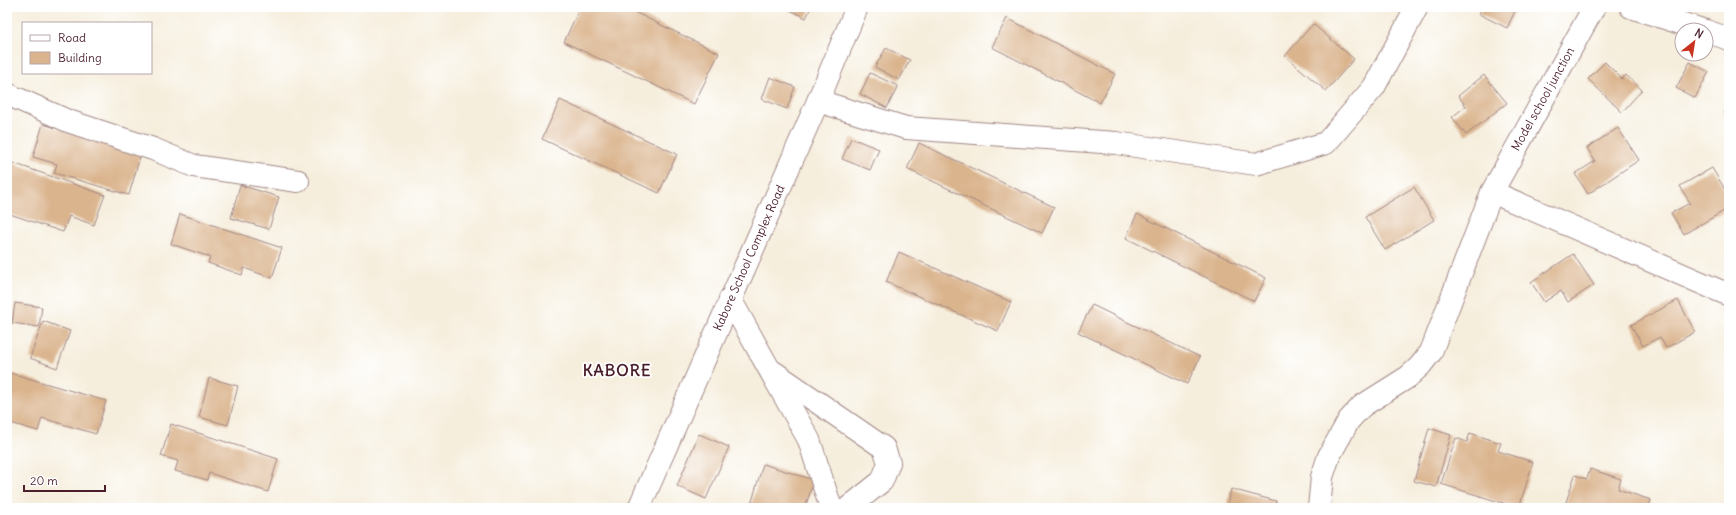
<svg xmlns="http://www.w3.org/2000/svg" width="1736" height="515" font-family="Delius,sans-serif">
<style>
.building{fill:#dab48d}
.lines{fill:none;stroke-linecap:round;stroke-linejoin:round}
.minor-casing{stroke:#a08684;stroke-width:24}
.major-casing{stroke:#a08684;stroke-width:24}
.minor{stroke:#fff;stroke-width:22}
.major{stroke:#fff;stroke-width:22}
.labels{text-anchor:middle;stroke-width:3.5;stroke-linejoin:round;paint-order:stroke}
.street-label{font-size:12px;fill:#4a1f2b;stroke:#fff}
.district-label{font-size:16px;font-weight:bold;letter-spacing:1px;fill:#4a1f2b;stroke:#fff}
</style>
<rect width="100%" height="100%" fill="#fff"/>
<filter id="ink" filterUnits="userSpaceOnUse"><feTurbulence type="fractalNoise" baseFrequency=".025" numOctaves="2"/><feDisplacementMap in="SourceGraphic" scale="8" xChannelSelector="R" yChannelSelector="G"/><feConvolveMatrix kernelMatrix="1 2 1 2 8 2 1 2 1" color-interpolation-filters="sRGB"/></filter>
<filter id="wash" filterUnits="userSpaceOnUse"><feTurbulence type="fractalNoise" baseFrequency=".012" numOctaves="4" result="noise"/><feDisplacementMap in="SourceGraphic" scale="16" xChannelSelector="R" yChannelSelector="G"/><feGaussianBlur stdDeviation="0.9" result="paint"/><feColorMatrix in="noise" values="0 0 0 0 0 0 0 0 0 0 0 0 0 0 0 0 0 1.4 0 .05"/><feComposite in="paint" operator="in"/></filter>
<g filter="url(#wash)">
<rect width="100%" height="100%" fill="#f6eedd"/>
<g id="blocks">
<!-- building -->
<g class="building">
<path d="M580,7H624L719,53L694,104L564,42Z"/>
<path d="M784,7H811L806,18Z"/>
<path d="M1482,7H1517L1507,28L1479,14Z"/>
<path d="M1007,18L1115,74L1100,103L992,47Z"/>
<path d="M1313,24L1354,59L1326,91L1285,56Z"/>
<path d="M886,48L910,60L899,80L875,67Z"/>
<path d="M1605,62L1622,79L1626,75L1642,90L1622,112L1588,79Z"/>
<path d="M1690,62L1709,72L1695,98L1676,88Z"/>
<path d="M870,73L898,86L887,108L860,94Z"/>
<path d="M1484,75L1507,103L1466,135L1452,117L1466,106L1458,96Z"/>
<path d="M770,77L795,87L787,109L762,99Z"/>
<path d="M560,100L677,154L659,193L542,139Z"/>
<path d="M1729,107V117L1724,113Z"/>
<path d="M43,124L141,153L129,195L54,173L57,164L33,157Z"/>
<path d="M1618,128L1639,160L1588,194L1575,174L1595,161L1587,148Z"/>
<path d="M851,138L879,149L870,170L842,159Z"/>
<path d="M919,143L1054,207L1042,233L907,169Z"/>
<path d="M7,161L105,195L94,225L69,216L63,232L7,213V201L9,195L7,194Z"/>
<path d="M1712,168L1729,196V208L1684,234L1671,213L1690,203L1680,186Z"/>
<path d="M240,185L279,197L269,229L231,218Z"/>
<path d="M1414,187L1434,220L1385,250L1365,217Z"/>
<path d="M180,214L282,248L272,278L244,268L242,275L208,263L210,257L171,244Z"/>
<path d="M1137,214L1266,278L1254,301L1126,238Z"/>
<path d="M899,252L1011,302L998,331L886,282Z"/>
<path d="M1573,254L1594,285L1568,302L1561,291L1544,302L1531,282Z"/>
<path d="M1678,300L1695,332L1666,348L1660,337L1643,346L1631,325Z"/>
<path d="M15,303L42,307L39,327L12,323Z"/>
<path d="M1092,305L1200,357L1187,384L1078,332Z"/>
<path d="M43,321L70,331L57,368L30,358Z"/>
<path d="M7,372L106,401L96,434L42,418L38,431L7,422Z"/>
<path d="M209,378L238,386L228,425L199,417Z"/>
<path d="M171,424L278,459L268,492L209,473L207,480L175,471L178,461L161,456Z"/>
<path d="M1429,428L1451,435L1436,487L1414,481Z"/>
<path d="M1470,433L1501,443L1498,451L1533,462L1519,508L1441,484L1456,438L1467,442Z"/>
<path d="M699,434L729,447L706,499L677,486Z"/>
<path d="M763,464L814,480L805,508H750Z"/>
<path d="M1590,469L1621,479L1618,489L1651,500L1648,508H1564L1575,475L1587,479Z"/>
<path d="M1231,489L1276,501L1274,508H1226Z"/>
</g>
</g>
</g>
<g filter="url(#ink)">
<use href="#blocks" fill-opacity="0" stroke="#a08684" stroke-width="1"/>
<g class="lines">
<defs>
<g id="minor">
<path d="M7,94L68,121L153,149L194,166L298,181"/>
<path d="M818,101L906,128L1116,143L1256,164L1326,143L1374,87L1417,7"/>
<path d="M1492,192L1594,7"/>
<path d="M730,299L809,440L831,508"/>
<path d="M772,371L884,448L889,463L882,481L848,508"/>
<path d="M639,508L818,101L857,7"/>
<path d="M1319,508L1322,477L1329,456L1349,420L1362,406L1408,377L1420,366L1431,352L1492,192L1729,295"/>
</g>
<g id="major">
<path d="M1631,7L1702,30"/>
<path d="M1706,31L1729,39"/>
</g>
</defs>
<!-- minor casing -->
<use href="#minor" class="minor-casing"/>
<!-- major casing -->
<use href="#major" class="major-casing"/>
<!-- minor -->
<use href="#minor" class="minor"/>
<!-- major -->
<use href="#major" class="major"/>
</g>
</g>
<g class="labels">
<!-- street labels -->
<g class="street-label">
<text transform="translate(1543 99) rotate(-61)" y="4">Model school junction</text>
<text transform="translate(749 258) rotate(-66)" y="4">Kabore School Complex Road</text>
</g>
<!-- district labels -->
<g class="district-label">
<text x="617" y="376">KABORE</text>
</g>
</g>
<!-- margin -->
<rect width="1736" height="515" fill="none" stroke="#fff" stroke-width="24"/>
<!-- legend -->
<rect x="22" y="22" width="130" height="52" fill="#ffffff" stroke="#b7a5aa"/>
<rect x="30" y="35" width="20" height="6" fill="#ffffff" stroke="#b7a5aa"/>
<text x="58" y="42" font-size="12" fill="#4a1f2b">Road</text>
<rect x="30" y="52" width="20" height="12" fill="#dab48d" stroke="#b7a5aa"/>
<text x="58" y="62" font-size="12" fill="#4a1f2b">Building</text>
<!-- north arrow -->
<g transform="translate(1694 42) rotate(30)"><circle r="19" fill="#ffffff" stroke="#b7a5aa"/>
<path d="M0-3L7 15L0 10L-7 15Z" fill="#c8321e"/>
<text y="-6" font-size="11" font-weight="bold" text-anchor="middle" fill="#4a1f2b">N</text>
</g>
<!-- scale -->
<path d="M24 485v6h81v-6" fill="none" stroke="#4a1f2b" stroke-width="2"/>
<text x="30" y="485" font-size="12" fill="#4a1f2b" stroke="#ffffff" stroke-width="3" paint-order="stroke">20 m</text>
</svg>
